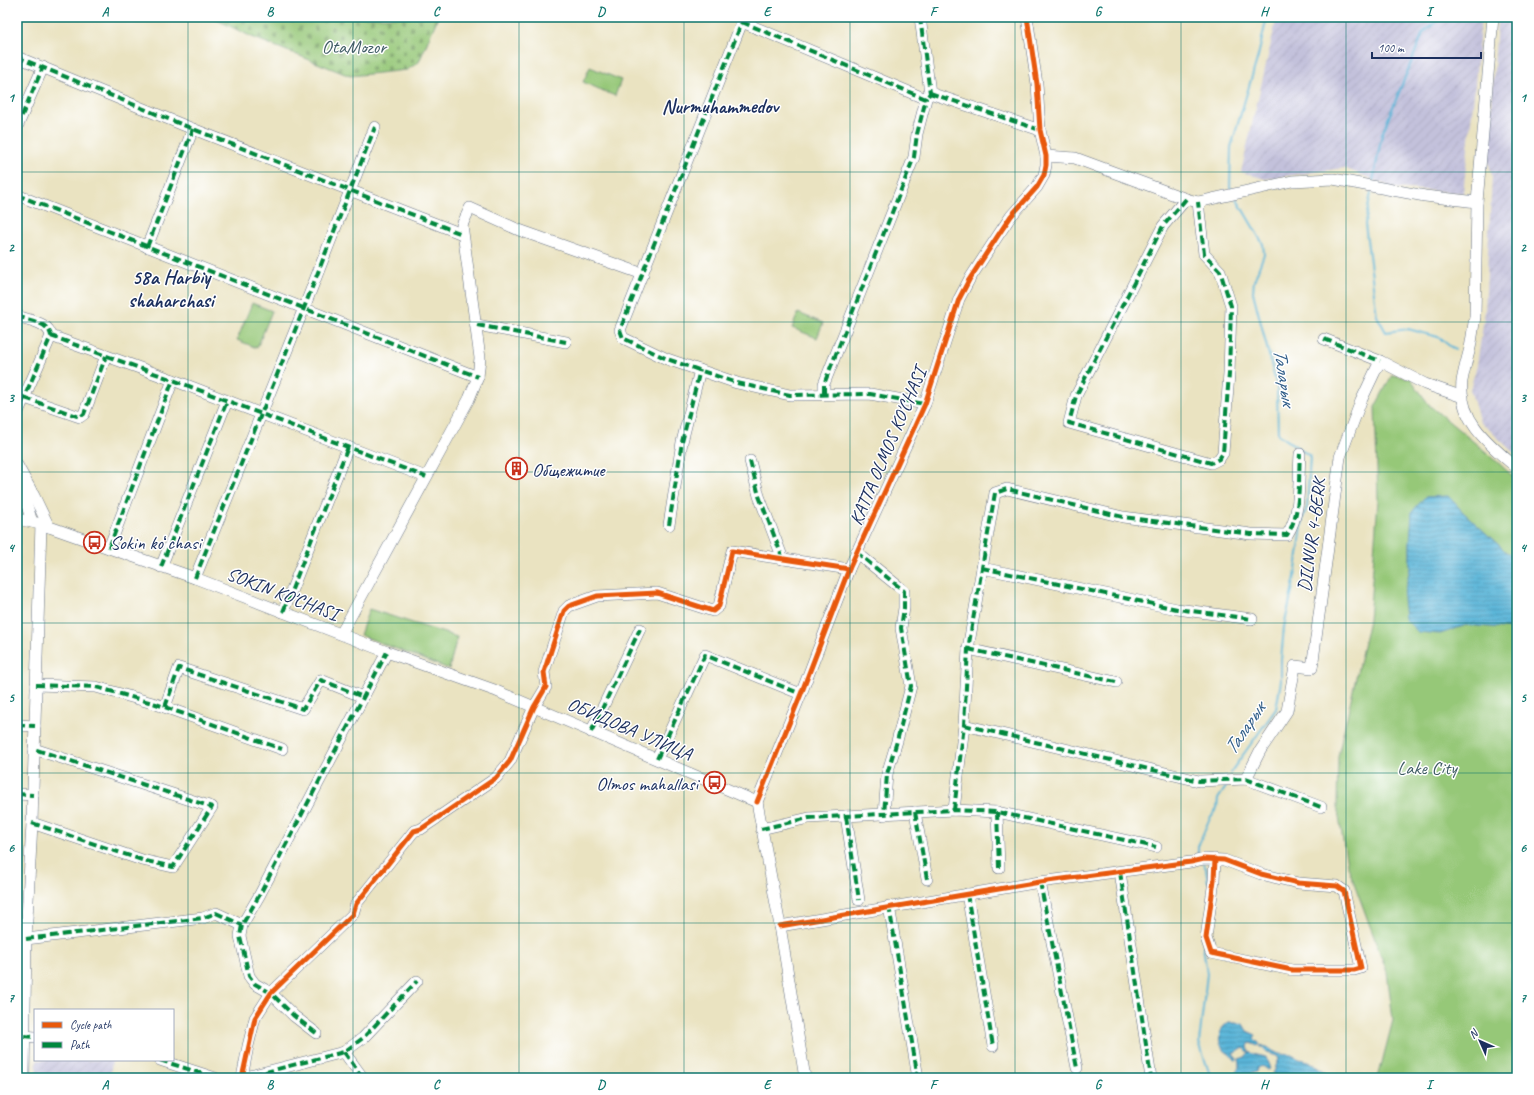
<svg xmlns="http://www.w3.org/2000/svg" width="1534" height="1095" font-family="Caveat,sans-serif">
<style>
.industrial{fill:url(#industrial-furrows)}
.green{fill:#96c878;stroke:#587c6b}
.cemetery{fill:url(#cemetery-stones);stroke:#587c6b}
.water{fill:url(#water-rules);stroke:#3a729b}
.lines{fill:none;stroke-linecap:round;stroke-linejoin:round}
.stream{stroke:#5ab5d8;stroke-width:2}
.minor-casing{stroke:#636e81;stroke-width:12}
.minor{stroke:#fff;stroke-width:11}
.quiet{stroke:#00873e;stroke-width:4;stroke-dasharray:8 4;stroke-linecap:butt}
.cycleway-casing{stroke:#fff;stroke-width:8}
.cycleway{stroke:#e8590c;stroke-width:5}
.grid{fill:none;stroke:#0f766e;stroke-width:1;stroke-opacity:0.55}
.labels{text-anchor:middle;stroke-width:3;stroke-linejoin:round;paint-order:stroke}
.park-label{font-size:19px;fill:#405d66;stroke:#fff}
.street-label{font-size:19px;fill:#1b2f5e;stroke:#fff}
.poi-label{font-size:19px;fill:#1b2f5e;stroke:#fff;text-anchor:start}
.neighbourhood-label{font-size:20px;font-weight:bold;fill:#1b2f5e;stroke:#fff}
.water-label{font-size:20px;font-style:italic;fill:#315e89;stroke:#fff}
.neatline{fill:none;stroke:#0f766e;stroke-width:1.5}
.grid-label{font-size:13px;text-anchor:middle;font-weight:bold;fill:#0f766e}
</style>
<defs>
<pattern id="industrial-furrows" width="10" height="10" patternUnits="userSpaceOnUse"><rect width="10" height="10" fill="#c3c1db"/><path d="M-1 1l2-2M0 10L10 0M9 11l2-2" fill="none" stroke="#a7a6be"/></pattern>
<pattern id="cemetery-stones" width="16" height="16" patternUnits="userSpaceOnUse"><rect width="16" height="16" fill="#96c878"/><path d="M2 7V4a2 2 0 0 1 4 0v3zM10 15v-3a2 2 0 0 1 4 0v3z" fill="#7aa366"/></pattern>
<pattern id="water-rules" width="6" height="5" patternUnits="userSpaceOnUse"><rect width="6" height="5" fill="#5ab5d8"/><path d="M0 2.5h6" fill="none" stroke="#4a94b2"/></pattern>
</defs>
<rect width="100%" height="100%" fill="#fff"/>
<filter id="ink" filterUnits="userSpaceOnUse"><feTurbulence type="fractalNoise" baseFrequency=".025" numOctaves="2"/><feDisplacementMap in="SourceGraphic" scale="8" xChannelSelector="R" yChannelSelector="G"/><feConvolveMatrix kernelMatrix="1 2 1 2 8 2 1 2 1" color-interpolation-filters="sRGB"/></filter>
<filter id="wash" filterUnits="userSpaceOnUse"><feTurbulence type="fractalNoise" baseFrequency=".012" numOctaves="4" result="noise"/><feDisplacementMap in="SourceGraphic" scale="16" xChannelSelector="R" yChannelSelector="G"/><feGaussianBlur stdDeviation="0.9" result="paint"/><feColorMatrix in="noise" values="0 0 0 0 0 0 0 0 0 0 0 0 0 0 0 0 0 1.4 0 .05"/><feComposite in="paint" operator="in"/></filter>
<g filter="url(#wash)">
<rect width="100%" height="100%" fill="#eae3c1"/>
<!-- industrial -->
<g class="industrial">
<path d="M1277,17H1481L1474,95L1463,193L1394,188L1344,168L1265,179L1241,172Z"/>
<path d="M1503,17H1517V456L1479,420L1470,389L1477,365L1485,311L1492,176L1488,160L1497,22Z"/>
<path d="M37,1060H112L110,1078H36Z"/>
</g>
<!-- green -->
<g class="green">
<path d="M590,67L621,80L615,96L583,82Z"/>
<path d="M252,303L272,311L257,348L237,340Z"/>
<path d="M798,313L823,323L817,338L792,328Z"/>
<path d="M1392,375L1410,378L1430,406L1491,456L1517,480V562L1463,512L1448,496L1410,542V569L1403,598L1440,634L1466,625L1517,629V1078H1378L1393,1020L1387,972L1347,864L1337,806L1338,756L1369,620L1378,500L1375,407Z"/>
<path d="M369,609L457,637L449,669L360,635Z"/>
</g>
<!-- cemetery -->
<path class="cemetery" d="M211,17H438L419,62L407,70L350,76L252,37Z"/>
<!-- water -->
<g class="water">
<path d="M1448,496L1463,512L1517,562V629L1466,625L1440,634L1418,632L1405,619L1403,598L1410,569V542L1412,512L1425,497Z"/>
<path d="M1229,1022H1236L1243,1024L1247,1031L1256,1035L1254,1038L1260,1044L1258,1046L1250,1043L1248,1046L1249,1050L1248,1052L1244,1048L1234,1054L1238,1059L1237,1060H1235C1233,1056 1229,1054 1225,1051C1216,1041 1218,1029 1229,1022Z"/>
<path d="M1261,1045L1279,1054L1292,1055L1298,1059L1309,1061L1327,1073L1322,1078H1276L1273,1073L1279,1059L1277,1056L1267,1053L1264,1049L1260,1047Z"/>
<path d="M1250,1051L1253,1054L1266,1057L1270,1069L1268,1070C1264,1067 1261,1065 1257,1068L1256,1072L1245,1076L1244,1078H1235V1073L1240,1065L1239,1059L1245,1057Z"/>
</g>
<g class="lines">
<!-- stream -->
<g class="stream">
<path d="M1373,181L1382,134L1423,33L1441,17"/>
<path d="M1232,190L1230,187L1231,147L1258,56L1267,17"/>
<path d="M1371,193L1365,224L1377,316L1386,332L1408,329L1438,337L1455,350"/>
<path d="M1230,773L1276,709L1281,681V660L1284,627L1295,577L1303,518L1307,507L1310,456L1278,434L1277,387L1253,292L1254,281L1264,254L1263,244L1236,198"/>
<path d="M1198,857V846L1210,818L1217,808L1218,799L1226,787"/>
<path d="M1203,864L1206,868L1208,882"/>
<path d="M1203,946L1207,974L1199,1043L1211,1078"/>
</g>
</g>
</g>
<g filter="url(#ink)">
<g class="lines">
<defs>
<g id="minor">
<path d="M744,17L620,330L623,338L667,359L737,383L790,395L870,394L925,404"/>
<path d="M920,17L930,93L926,98"/>
<path d="M1493,17L1477,202L1475,317C1473,328 1472,338 1470,348C1467,359 1464,370 1462,381C1458,421 1490,445 1517,468"/>
<path d="M742,22L926,99L917,134L914,157L824,384V394"/>
<path d="M17,57L193,129L462,234"/>
<path d="M930,93L1040,130"/>
<path d="M17,127L43,67"/>
<path d="M1046,156L1075,158L1186,199L1198,202L1292,181L1333,179L1425,196L1477,202"/>
<path d="M17,195L478,377"/>
<path d="M1186,199L1163,226L1076,396L1069,423L1211,463L1219,459L1223,453L1229,374L1231,306L1220,271L1204,254L1198,202"/>
<path d="M147,247L193,129"/>
<path d="M17,318L20,317C32,321 49,323 51,336"/>
<path d="M477,325L566,342"/>
<path d="M1324,339L1380,361"/>
<path d="M25,398L80,417L84,414L106,356"/>
<path d="M17,414L51,336L173,380L426,477"/>
<path d="M750,461L759,496L783,559"/>
<path d="M17,465L34,496L49,527"/>
<path d="M17,484L25,499L32,522"/>
<path d="M17,519L41,524L109,548L195,578L387,652L494,690L757,802"/>
<path d="M669,525L682,442L700,370"/>
<path d="M109,548L173,380"/>
<path d="M856,552L904,591V608L901,628L911,686L897,741L887,774L884,815"/>
<path d="M161,567L227,401"/>
<path d="M982,568L1177,609L1252,619"/>
<path d="M195,578L304,308L375,127"/>
<path d="M283,612L348,447"/>
<path d="M341,634L469,399L478,377L480,358L462,225L470,208L519,230L643,274"/>
<path d="M968,649L1116,682"/>
<path d="M36,685L96,687L156,704L282,749"/>
<path d="M165,707L179,668L303,709L321,680L363,697"/>
<path d="M17,725L35,726"/>
<path d="M964,725L1199,781L1246,779L1321,807"/>
<path d="M591,732L640,629"/>
<path d="M657,759L705,655L801,694"/>
<path d="M1246,779L1260,751L1287,711L1295,666L1312,668L1340,457L1361,401L1380,361L1425,384L1463,397"/>
<path d="M17,794L33,795"/>
<path d="M757,802L801,694L849,569L925,404L959,299L969,280L997,237L1011,216L1037,187L1044,175L1046,165V156L1040,130L1037,84L1027,17"/>
<path d="M757,802L780,926L805,1078"/>
<path d="M954,810L964,725L968,649L995,493L1007,489L1123,517L1251,534L1287,535C1302,512 1298,480 1300,454"/>
<path d="M915,812L927,879"/>
<path d="M997,812L999,868"/>
<path d="M846,816L859,900"/>
<path d="M32,823L142,860L173,867L212,807L34,749"/>
<path d="M761,829L809,818L954,810L997,812L1156,847"/>
<path d="M1120,872L1151,1078"/>
<path d="M1040,882L1077,1068"/>
<path d="M967,894L993,1046"/>
<path d="M889,906L918,1078"/>
<path d="M780,926L1040,882L1191,862L1204,859L1224,860L1261,874L1298,883L1337,886L1344,891L1361,968L1354,970H1292L1211,953L1206,938L1214,880L1215,859"/>
<path d="M26,939L203,918L216,913L242,925"/>
<path d="M316,1033L294,1016L271,993L255,984L249,976L240,936L242,925L259,896L387,652"/>
<path d="M24,1036L35,1037"/>
<path d="M344,1052L363,1078"/>
<path d="M160,1060L215,1078"/>
<path d="M24,1078L26,939L32,823L41,524"/>
<path d="M242,1078L248,1046L255,1018L271,993L353,914L356,904L414,831L421,829L496,778L510,761L534,707L546,687L544,672L564,611L569,606L597,596L657,593L713,611L719,606L732,551L849,569"/>
<path d="M242,1078L344,1052L363,1038L417,981"/>
</g>
</defs>
<!-- minor casing -->
<use href="#minor" class="minor-casing"/>
<!-- minor -->
<use href="#minor" class="minor"/>
<!-- quiet -->
<g class="quiet">
<path d="M744,17L620,330L623,338L667,359L737,383L790,395L870,394L925,404"/>
<path d="M920,17L930,93L928,96"/>
<path d="M742,22L926,99L917,134L914,157L824,384V394"/>
<path d="M17,57L193,129L462,234"/>
<path d="M930,93L1040,130"/>
<path d="M17,127L43,67"/>
<path d="M17,195L478,377"/>
<path d="M1186,199L1163,226L1076,396L1069,423L1211,463L1219,459L1223,453L1229,374L1231,306L1220,271L1204,254L1198,202"/>
<path d="M147,247L193,129"/>
<path d="M17,318L20,317C32,321 49,323 51,336"/>
<path d="M477,325L566,342"/>
<path d="M1324,339L1380,361"/>
<path d="M25,398L80,417L84,414L106,356"/>
<path d="M17,414L51,336L173,380L426,477"/>
<path d="M750,461L759,496L783,559"/>
<path d="M669,525L682,442L700,370"/>
<path d="M109,548L173,380"/>
<path d="M856,552L904,591V608L901,628L911,686L897,741L887,774L884,815"/>
<path d="M161,567L227,401"/>
<path d="M982,568L1177,609L1252,619"/>
<path d="M195,578L304,308L375,127"/>
<path d="M283,612L348,447"/>
<path d="M968,649L1116,682"/>
<path d="M36,685L96,687L156,704L282,749"/>
<path d="M165,707L179,668L303,709L321,680L363,697"/>
<path d="M17,725L35,726"/>
<path d="M964,725L1199,781L1246,779L1321,807"/>
<path d="M591,732L640,629"/>
<path d="M657,759L705,655L801,694"/>
<path d="M17,794L33,795"/>
<path d="M954,810L964,725L968,649L995,493L1007,489L1123,517L1251,534L1287,535C1302,512 1298,480 1300,454"/>
<path d="M915,812L927,879"/>
<path d="M997,812L999,868"/>
<path d="M846,816L859,900"/>
<path d="M32,823L142,860L173,867L212,807L34,749"/>
<path d="M761,829L809,818L954,810L997,812L1156,847"/>
<path d="M1120,872L1151,1078"/>
<path d="M1040,882L1077,1068"/>
<path d="M967,894L993,1046"/>
<path d="M889,906L918,1078"/>
<path d="M26,939L203,918L216,913L242,925"/>
<path d="M316,1033L294,1016L271,993L255,984L249,976L240,936L242,925L259,896L387,652"/>
<path d="M24,1036L35,1037"/>
<path d="M344,1052L363,1078"/>
<path d="M160,1060L215,1078"/>
<path d="M242,1078L344,1052L363,1038L417,981"/>
</g>
<defs>
<g id="cycleway">
<path d="M757,802L801,694L849,569L925,404L959,299L969,280L997,237L1011,216L1037,187L1044,175L1046,165V156L1040,130L1037,84L1027,17"/>
<path d="M780,926L1040,882L1191,862L1204,859L1224,860L1261,874L1298,883L1337,886L1344,891L1361,968L1354,970H1292L1211,953L1206,938L1214,880L1215,859"/>
<path d="M242,1078L255,1018L271,993L353,914L356,904L414,831L421,829L496,778L510,761L534,707L546,687L544,672L564,611L569,606L597,596L657,593L713,611L719,606L732,551L849,569"/>
</g>
</defs>
<!-- cycleway casing -->
<use href="#cycleway" class="cycleway-casing"/>
<!-- cycleway -->
<use href="#cycleway" class="cycleway"/>
</g>
</g>
<!-- grid -->
<path class="grid" d="M188,17V1078M353,17V1078M519,17V1078M684,17V1078M850,17V1078M1015,17V1078M1181,17V1078M1346,17V1078M17,172H1517M17,322H1517M17,472H1517M17,623H1517M17,773H1517M17,923H1517"/>
<!-- icons -->
<defs>
<symbol id="building-ring" viewBox="-11 -11 22 22"><circle r="9.5" fill="#fff" stroke="#c8321e" stroke-width="1.5"/><path d="M-4-6H4V6H1V3H-1V6H-4ZM-2.5-4.3h1.7v1.8h-1.7ZM.8-4.3h1.7v1.8H.8ZM-2.5-1h1.7V.8h-1.7ZM.8-1h1.7V.8H.8Z" fill="#c8321e"/></symbol>
<symbol id="bus-ring" viewBox="-11 -11 22 22"><circle r="9.5" fill="#fff" stroke="#c8321e" stroke-width="1.5"/><path d="M-5-6H5V4H4V6H2V4H-2V6H-4V4H-5ZM-3.5-4V0h7V-4ZM-3.5 1.2v1.5H-2V1.2ZM2 1.2v1.5H3.5V1.2Z" fill="#c8321e"/></symbol>
</defs>
<g fill-rule="evenodd">
<use href="#building-ring" x="504" y="456" width="25" height="25"/>
<use href="#bus-ring" x="82" y="530" width="25" height="25"/>
<use href="#bus-ring" x="702" y="770" width="25" height="25"/>
</g>
<g class="labels">
<!-- park labels -->
<g class="park-label">
<text x="354" y="53">OtaMozor</text>
<text x="1427" y="774">Lake City</text>
</g>
<!-- street labels -->
<g class="street-label">
<text transform="translate(887 446) rotate(-67)" y="7">KATTA OLMOS KO'CHASI</text>
<text transform="translate(1311 535) rotate(-82)" y="7">DILNUR 4-BERK</text>
<text transform="translate(283 593) rotate(21)" y="7">SOKIN KO'CHASI</text>
<text transform="translate(630 728) rotate(23)" y="7">ОБИДОВА УЛИЦА</text>
</g>
<!-- poi labels -->
<g class="poi-label">
<text x="532" y="476">Общежитие</text>
<text x="110" y="549">Sokin koʻchasi</text>
<text x="698" y="790" text-anchor="end">Olmos mahallasi</text>
</g>
<!-- neighbourhood labels -->
<g class="neighbourhood-label">
<text x="720" y="113">Nurmuhammedov</text>
<text x="171" y="284">58a Harbiy<tspan x="171" dy="23">shaharchasi</tspan></text>
</g>
<!-- water labels -->
<g class="water-label">
<text transform="translate(1285 377) rotate(81)" y="7">Таларык</text>
<text transform="translate(1244 728) rotate(-56)" y="7">Таларык</text>
</g>
</g>
<!-- margin -->
<rect width="1534" height="1095" fill="none" stroke="#fff" stroke-width="44"/>
<!-- legend -->
<rect x="34" y="1009" width="140" height="52" fill="#ffffff" stroke="#a4acbf"/>
<rect x="42" y="1022" width="20" height="6" fill="#e8590c" stroke="#a4acbf"/>
<text x="70" y="1029" font-size="12" fill="#1b2f5e">Cycle path</text>
<rect x="42" y="1042" width="20" height="6" fill="#00873e" stroke="#a4acbf"/>
<text x="70" y="1049" font-size="12" fill="#1b2f5e">Path</text>
<!-- north arrow -->
<g transform="translate(1480 1041) rotate(315)" stroke="#ffffff" stroke-width="3" paint-order="stroke">
<path d="M0-3L7 15L0 10L-7 15Z" fill="#1b2f5e"/>
<text y="-6" font-size="11" font-weight="bold" text-anchor="middle" fill="#1b2f5e">N</text>
</g>
<!-- scale -->
<path d="M1372 52v6h109v-6" fill="none" stroke="#1b2f5e" stroke-width="2"/>
<text x="1378" y="52" font-size="12" fill="#1b2f5e" stroke="#ffffff" stroke-width="3" paint-order="stroke">100 m</text>
<rect x="22" y="22" width="1490" height="1051" class="neatline"/>
<g class="grid-label">
<text x="105" y="16">A</text>
<text x="270" y="16">B</text>
<text x="436" y="16">C</text>
<text x="601" y="16">D</text>
<text x="767" y="16">E</text>
<text x="933" y="16">F</text>
<text x="1098" y="16">G</text>
<text x="1264" y="16">H</text>
<text x="1429" y="16">I</text>
<text x="11" y="102">1</text>
<text x="1523" y="102">1</text>
<text x="11" y="252">2</text>
<text x="1523" y="252">2</text>
<text x="11" y="402">3</text>
<text x="1523" y="402">3</text>
<text x="11" y="552">4</text>
<text x="1523" y="552">4</text>
<text x="11" y="702">5</text>
<text x="1523" y="702">5</text>
<text x="11" y="852">6</text>
<text x="1523" y="852">6</text>
<text x="11" y="1002">7</text>
<text x="1523" y="1002">7</text>
<text x="105" y="1089">A</text>
<text x="270" y="1089">B</text>
<text x="436" y="1089">C</text>
<text x="601" y="1089">D</text>
<text x="767" y="1089">E</text>
<text x="933" y="1089">F</text>
<text x="1098" y="1089">G</text>
<text x="1264" y="1089">H</text>
<text x="1429" y="1089">I</text>
</g>
</svg>
